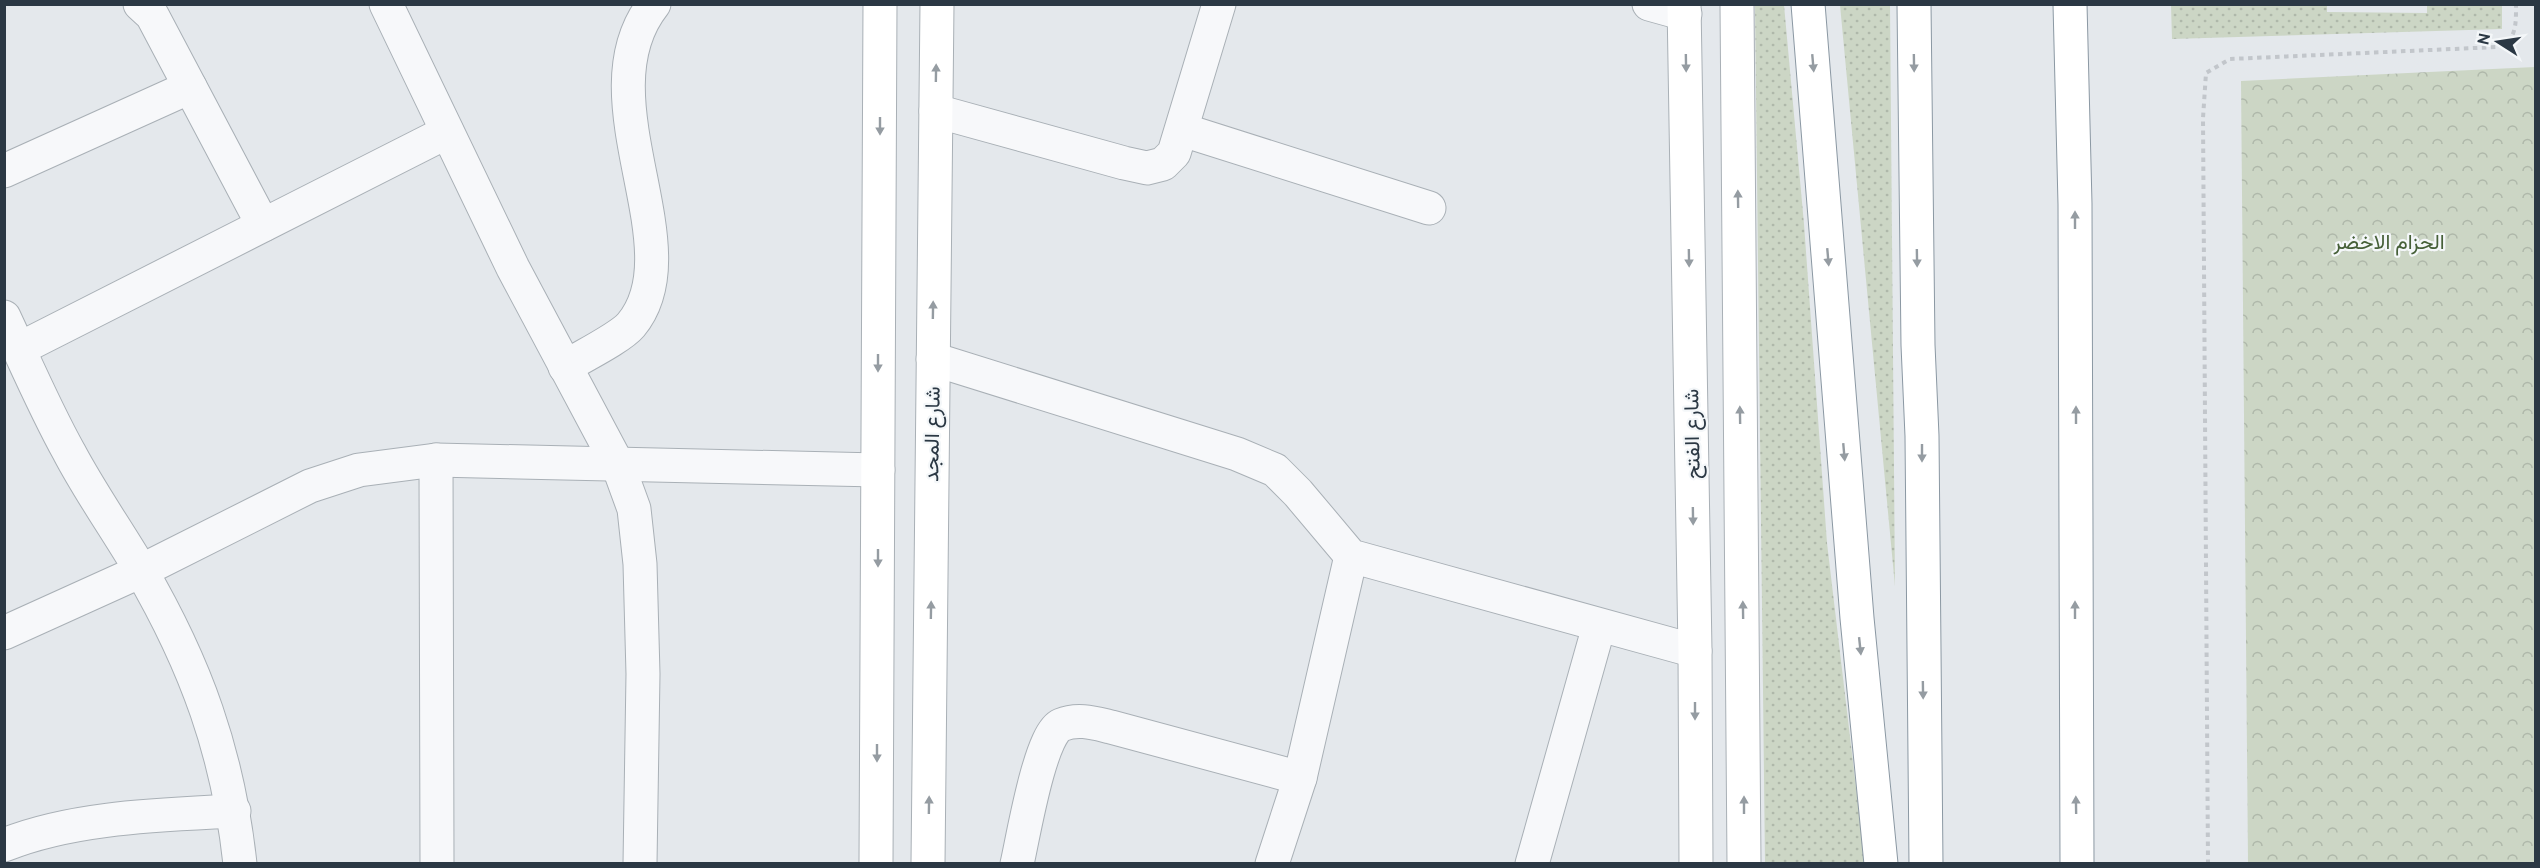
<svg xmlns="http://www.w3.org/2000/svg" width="2540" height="868" font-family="Overpass,Vazirmatn,sans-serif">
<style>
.grass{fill:url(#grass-dots)}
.forest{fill:url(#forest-crowns)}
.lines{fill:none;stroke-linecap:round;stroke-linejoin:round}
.street-casing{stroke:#a9b0b6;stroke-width:35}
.secondary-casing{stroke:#a9b0b6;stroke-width:35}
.highway-casing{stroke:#8b98a3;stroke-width:35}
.path{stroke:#c2c6cb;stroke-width:4;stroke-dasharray:4.5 4.5;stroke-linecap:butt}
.street{stroke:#f7f8fa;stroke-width:33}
.secondary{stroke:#fff;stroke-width:33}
.highway{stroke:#fff;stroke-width:33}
.oneway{fill:#959ca2}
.labels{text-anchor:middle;stroke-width:4.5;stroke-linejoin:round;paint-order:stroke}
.park-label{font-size:21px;fill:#466038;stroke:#f4f7f9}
.street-label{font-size:21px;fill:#2b3844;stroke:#f4f7f9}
</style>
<defs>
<pattern id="grass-dots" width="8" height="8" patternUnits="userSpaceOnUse" patternTransform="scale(1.5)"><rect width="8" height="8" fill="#ccd6c5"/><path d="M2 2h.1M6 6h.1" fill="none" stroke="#afb8aa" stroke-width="1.8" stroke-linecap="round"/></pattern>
<pattern id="forest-crowns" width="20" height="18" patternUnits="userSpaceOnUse" patternTransform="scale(1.5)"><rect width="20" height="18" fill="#ccd6c5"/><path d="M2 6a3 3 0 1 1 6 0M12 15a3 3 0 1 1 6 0" fill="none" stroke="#afb8aa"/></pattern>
</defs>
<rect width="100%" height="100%" fill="#e4e8ec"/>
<!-- grass -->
<g class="grass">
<path d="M1755,5H1784L1804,224L1827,543L1865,863H1765Z"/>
<path d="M1840,5H1890L1895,586Z"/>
<path d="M2327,5V12L2427,13V5H2502V29L2172,39L2171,5Z"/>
</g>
<!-- forest -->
<path class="forest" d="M2535,67V863H2248L2241,81Z"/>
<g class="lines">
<defs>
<g id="street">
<path d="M140,4L152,15L263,225"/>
<path d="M386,4L513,268L618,465L634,509L640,564L643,674L640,864"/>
<path d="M1649,4L1685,14"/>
<path d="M936,111L1124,163L1147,168L1163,164L1174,153L1219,4"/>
<path d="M1183,130L1429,208"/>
<path d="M4,171L190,87"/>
<path d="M4,317C25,362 45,409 69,452C90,492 117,530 140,569C196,665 228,753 240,864"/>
<path d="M19,349L447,132"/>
<path d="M933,359L1237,454L1275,470L1298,493L1351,556L1695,651"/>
<path d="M565,367C581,357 620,338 631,325C696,247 580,97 654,4"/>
<path d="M436,460L437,864"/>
<path d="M4,633L141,571L310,486L359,470L436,460L878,470"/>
<path d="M4,845C73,817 160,815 234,811"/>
<path d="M1017,864C1023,838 1040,734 1061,725C1078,718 1094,723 1111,727L1300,778"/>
<path d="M1272,864L1300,778L1351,556"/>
<path d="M1532,864L1599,626"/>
</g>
<g id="secondary">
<path d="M1684,4L1695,651L1696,864"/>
<path d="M1737,4L1744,864"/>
<path d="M876,864L880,4"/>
<path d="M928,864L937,4"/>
</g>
<g id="highway">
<path d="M1808,4L1857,618L1881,864"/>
<path d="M1914,4L1918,345L1922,436L1926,864"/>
<path d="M2070,4L2075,204L2077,864"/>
</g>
</defs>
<!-- street casing -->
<use href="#street" class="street-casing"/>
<!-- secondary casing -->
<use href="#secondary" class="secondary-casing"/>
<!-- highway casing -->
<use href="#highway" class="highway-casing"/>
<!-- path -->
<path class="path" d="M2208,864L2203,118L2206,73L2230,59L2497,47C2517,41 2516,24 2516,4"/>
<!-- street -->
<use href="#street" class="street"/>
<!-- secondary -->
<use href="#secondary" class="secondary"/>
<!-- highway -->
<use href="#highway" class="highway"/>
</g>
<!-- one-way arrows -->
<defs><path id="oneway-solid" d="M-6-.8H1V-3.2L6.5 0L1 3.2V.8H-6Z" transform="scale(1.5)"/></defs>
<g class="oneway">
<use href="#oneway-solid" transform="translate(1686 63) rotate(89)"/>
<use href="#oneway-solid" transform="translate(1813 63) rotate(85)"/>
<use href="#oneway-solid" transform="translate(1914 63) rotate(89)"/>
<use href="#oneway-solid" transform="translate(936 73) rotate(-89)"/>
<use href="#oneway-solid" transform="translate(880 126) rotate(90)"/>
<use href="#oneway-solid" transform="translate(1738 199) rotate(-91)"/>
<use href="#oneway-solid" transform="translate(2075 220) rotate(-90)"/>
<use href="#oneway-solid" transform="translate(1828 257) rotate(85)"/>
<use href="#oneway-solid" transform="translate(1689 258) rotate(89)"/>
<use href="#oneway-solid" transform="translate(1917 258) rotate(89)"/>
<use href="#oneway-solid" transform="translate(933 310) rotate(-89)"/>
<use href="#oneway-solid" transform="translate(878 363) rotate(90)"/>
<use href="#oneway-solid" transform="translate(1740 415) rotate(-91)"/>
<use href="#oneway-solid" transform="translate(2076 415) rotate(-90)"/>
<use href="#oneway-solid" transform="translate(1844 452) rotate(85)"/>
<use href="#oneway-solid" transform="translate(1922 453) rotate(90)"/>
<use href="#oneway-solid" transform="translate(1693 516) rotate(89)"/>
<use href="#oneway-solid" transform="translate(878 558) rotate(90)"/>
<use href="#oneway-solid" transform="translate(931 610) rotate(-89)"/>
<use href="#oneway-solid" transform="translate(1743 610) rotate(-91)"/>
<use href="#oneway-solid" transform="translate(2075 610) rotate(-90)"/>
<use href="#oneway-solid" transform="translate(1860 646) rotate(84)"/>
<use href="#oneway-solid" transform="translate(1923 690) rotate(89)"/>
<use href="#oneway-solid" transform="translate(1695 711) rotate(90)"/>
<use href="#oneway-solid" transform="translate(877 753) rotate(90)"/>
<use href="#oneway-solid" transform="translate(929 805) rotate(-89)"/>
<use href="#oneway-solid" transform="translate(1744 805) rotate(-90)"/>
<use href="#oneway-solid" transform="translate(2076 805) rotate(-91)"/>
</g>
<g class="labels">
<!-- park labels -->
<g class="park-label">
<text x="2389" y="249">الحزام الاخضر</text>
</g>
<!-- street labels -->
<g class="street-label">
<text transform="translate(932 434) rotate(-89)" y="7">شارع المجد</text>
<text transform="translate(1692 434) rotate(-91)" y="7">شارع الفتح</text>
</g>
</g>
<!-- border -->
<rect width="2540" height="868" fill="none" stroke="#2b3844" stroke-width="12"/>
<!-- north arrow -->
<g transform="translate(2498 42) rotate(282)" stroke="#f4f7f9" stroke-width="4.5" paint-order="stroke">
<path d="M0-4.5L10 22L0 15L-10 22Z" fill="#2b3844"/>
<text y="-9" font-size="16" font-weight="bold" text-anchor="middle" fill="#2b3844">N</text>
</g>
</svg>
